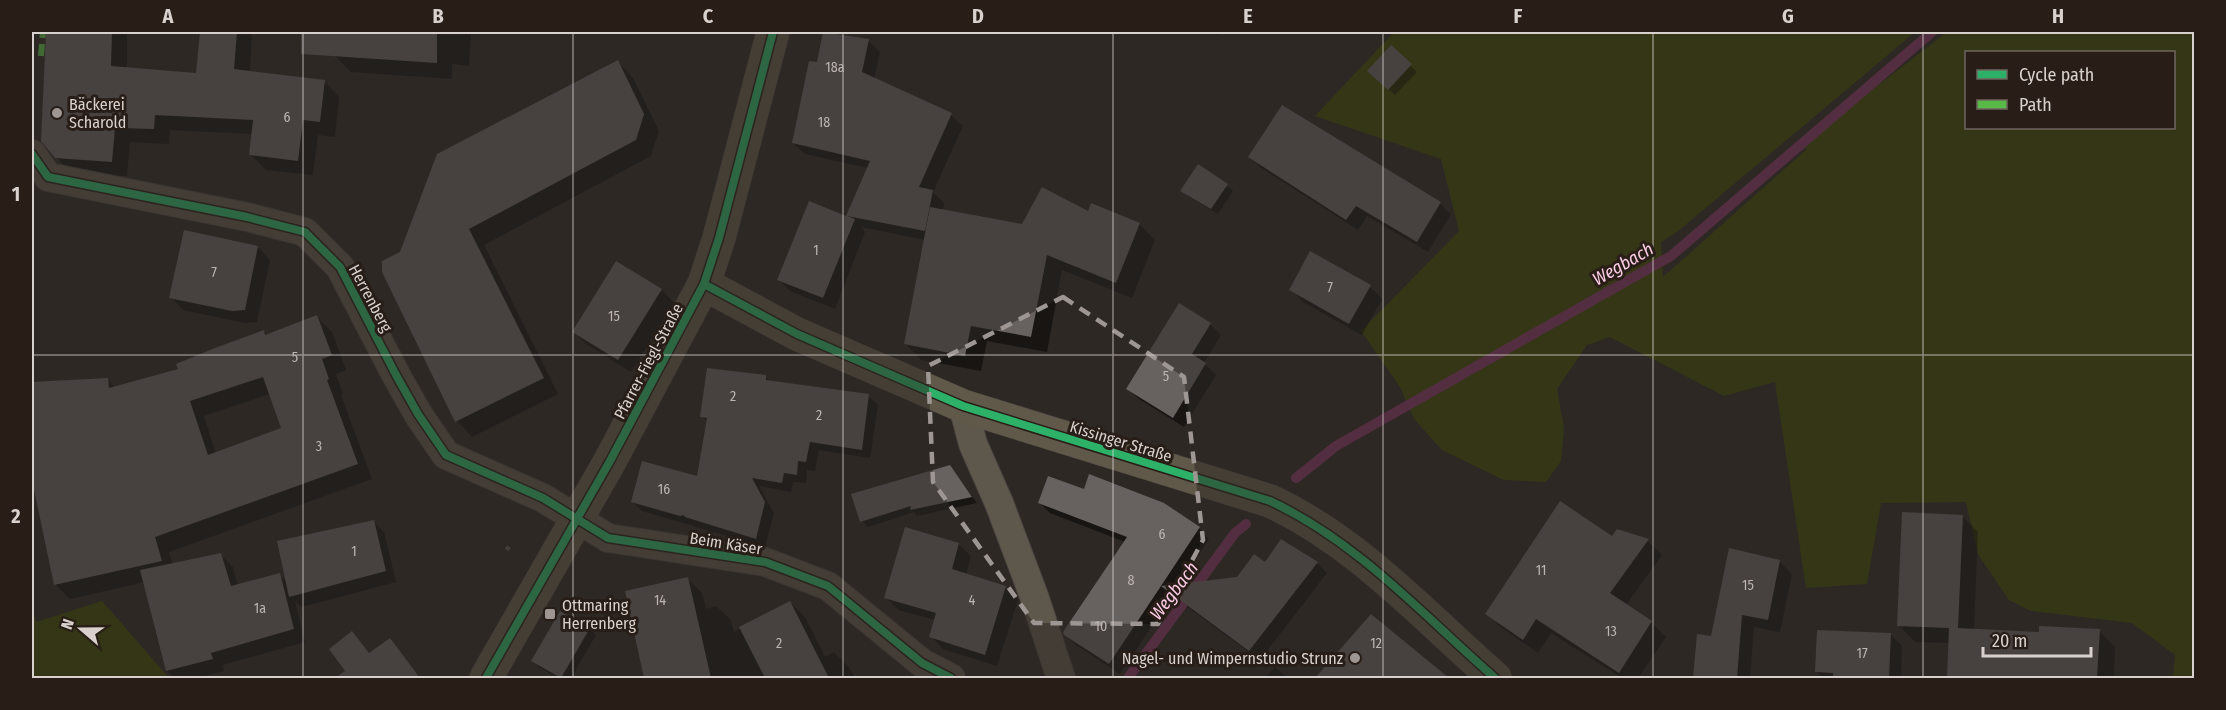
<svg xmlns="http://www.w3.org/2000/svg" width="2226" height="710" font-family="'Fira Sans Condensed',sans-serif">
<style>
.green{fill:#3e4805;fill-rule:evenodd}
.shadow{fill:#0007;fill-rule:evenodd}
.lines{fill:none;stroke-linecap:round;stroke-linejoin:round}
.stream{stroke:#803563;stroke-width:10}
.building{fill:#67615f;fill-rule:evenodd}
.street-casing{stroke:#494340;stroke-width:30}
.secondary-casing{stroke:#494340;stroke-width:34}
.path{stroke:#5e5850;stroke-width:4;stroke-dasharray:4.5 3;stroke-linecap:butt}
.street{stroke:#5d574c;stroke-width:28}
.secondary{stroke:#60594a;stroke-width:33}
.quiet{stroke:#58b947;stroke-width:6;stroke-dasharray:12 6;stroke-linecap:butt}
.cycleway-casing{stroke:#281e17;stroke-width:11}
.cycleway{stroke:#2db169;stroke-width:8}
.marked{fill:none;stroke:#9d9692;stroke-width:4.5;stroke-dasharray:12 8;stroke-linejoin:round}
.grid{fill:none;stroke:#d9d1cd;stroke-width:1.5;stroke-opacity:0.55}
.poi-dot{fill:#9d9692;stroke:#281e17;stroke-width:2}
.labels{text-anchor:middle;stroke-width:6;stroke-linejoin:round;paint-order:stroke}
.number-label{font-size:14px;fill:#bcb5b2}
.poi-label{font-size:16px;fill:#d9d1cd;stroke:#281e17;text-anchor:start}
.street-label{font-size:16px;fill:#d9d1cd;stroke:#281e17}
.water-label{font-size:18px;font-style:italic;fill:#fbcbe5;stroke:#281e17}
.neatline{fill:none;stroke:#d9d1cd;stroke-width:2}
.grid-label{font-size:20px;text-anchor:middle;font-weight:bold;fill:#d9d1cd}
</style>
<rect width="100%" height="100%" fill="#2e2824"/>
<!-- green -->
<g class="green">
<path d="M1394,32H1915L1677,232L1661,242L1663,277L1807,149L1798,147L1947,32H2194V678H2173L2175,655L2132,623L2031,611L2009,600L1978,554L1966,502L1881,503L1867,584L1806,588L1775,382L1724,396L1610,337L1587,345L1557,389L1564,428L1561,461L1546,482L1504,480L1442,450L1414,419L1400,387L1361,331L1459,231L1441,159L1315,116ZM1966,52H2174V128H1966Z"/>
<path d="M102,601L169,678H32V607L36,622Z"/>
</g>
<!-- shadow -->
<g class="shadow">
<path d="M61,32H127V69L197,75L201,32H252L250,72L324,81L339,97L335,137L318,135L313,175L266,170L250,154L252,134L170,130L169,144L130,142L127,176L72,173L56,157Z"/>
<path d="M336,32H471L469,66L452,64V79L351,72L335,56Z"/>
<path d="M825,32L868,41L880,52L874,79L951,115L963,126L933,192L944,203L943,210L1023,226L1089,213L1139,224L1155,240L1132,298L1062,270L1047,352L987,341L981,371L921,360L906,344L925,240L861,227L865,232L835,309L790,291L779,280L847,218L868,168L805,154L793,143L819,64Z"/>
<path d="M1213,32H1223L1217,35Z"/>
<path d="M1391,47L1417,72L1395,95L1369,71Z"/>
<path d="M618,62L633,78L659,131L651,156L484,245L558,394L472,437L457,421L401,253Z"/>
<path d="M1282,107L1440,204L1451,214L1428,252L1367,216L1358,230L1260,167L1250,157Z"/>
<path d="M1198,166L1233,191L1218,214L1188,196L1182,190Z"/>
<path d="M185,232L258,247L270,260L257,322L245,323L183,310L171,297Z"/>
<path d="M617,263L662,290L674,303L631,372L586,344L574,332Z"/>
<path d="M1370,287L1382,299L1362,335L1303,302L1291,289Z"/>
<path d="M1180,306L1210,324L1221,335L1204,363L1216,375L1184,427L1139,399L1128,389Z"/>
<path d="M317,317L332,332L346,370L336,374L343,394L341,395L372,479L169,552L173,565L220,554L233,567L238,586L279,575L288,583L373,521L384,532L396,582L302,607L295,601L305,642L223,665L224,671L197,678H175L167,671L145,582L70,599L55,584L32,475V383L108,380L115,388L180,370L263,331L268,336ZM270,394L283,429L216,454L204,416Z"/>
<path d="M766,377L771,382L868,396L878,405L870,458L819,450L815,471L807,470L806,483L793,482L791,492L759,486L774,513L765,547L642,511L633,502L698,478L708,422L702,416Z"/>
<path d="M949,466L977,503L917,516L914,512L868,527L862,521Z"/>
<path d="M1040,503L1199,528L1209,539L1179,585L1238,578L1266,564L1317,563L1327,573L1260,660L1172,596L1120,674L1076,645L1065,634L1125,542L1050,513Z"/>
<path d="M1962,516L1978,532L1974,630L2040,633L2099,631L2115,647L2114,678H1948L1950,643L1915,642L1899,626Z"/>
<path d="M1612,538L1648,541L1662,555L1626,605L1651,622L1666,637L1638,678H1622L1551,633L1538,653L1502,628L1487,614Z"/>
<path d="M958,544L971,556L966,575L1005,588L1018,600L997,666L943,649L931,636L936,620L898,610L886,597Z"/>
<path d="M1779,561L1792,574L1780,632L1754,627L1750,678H1694L1699,636L1712,637Z"/>
<path d="M687,578L702,593L706,609L716,606L731,620L734,632L790,602L805,617L825,657L834,652L849,667L855,678H646L627,592Z"/>
<path d="M561,613L590,629L596,635L571,678H558L539,667L533,661Z"/>
<path d="M1371,616L1439,673L1445,678H1317Z"/>
<path d="M352,633L370,654L389,640L421,678H355L347,671Z"/>
<path d="M1891,635L1902,646L1901,678H1823L1816,671Z"/>
<path d="M1275,667L1288,678H1265Z"/>
</g>
<g class="lines">
<!-- stream -->
<g class="stream">
<path d="M1296,478L1336,446L1671,256L1932,32"/>
<path d="M1128,678L1235,533L1246,524"/>
</g>
</g>
<!-- building -->
<g class="building">
<path d="M46,32H112L111,66L196,73L200,32H237L234,69L325,80L320,122L303,120L298,161L249,155L253,120L155,115L154,129L115,128L112,162L55,158L41,141Z"/>
<path d="M301,32H437V63L301,54Z"/>
<path d="M823,32L869,39L862,72L952,113L919,187L933,190L925,231L847,216L855,219L823,298L777,280L809,201L846,216L870,161L792,143L809,61L817,62Z"/>
<path d="M1391,45L1412,64L1388,90L1367,71Z"/>
<path d="M618,60L644,114L636,140L469,229L544,378L455,422L382,272V261L400,252L437,154Z"/>
<path d="M1282,105L1441,202L1417,242L1356,206L1346,220L1248,157Z"/>
<path d="M1198,164L1228,184L1211,209L1180,191Z"/>
<path d="M1042,187L1088,211L1091,203L1140,223L1116,283L1047,255L1031,337L971,326L965,356L904,344L930,207L1022,224Z"/>
<path d="M184,230L258,246L245,310L232,311L169,298Z"/>
<path d="M1310,251L1371,285L1349,324L1289,290Z"/>
<path d="M616,261L662,289L618,360L572,332Z"/>
<path d="M1179,303L1211,323L1192,354L1206,363L1173,418L1126,389Z"/>
<path d="M317,315L332,355L322,359L329,379L327,380L358,464L155,537L162,561L54,585L32,480V382L108,378L109,388L178,369L176,364L215,348L264,330L265,335ZM263,377L281,428L208,455L190,401Z"/>
<path d="M707,368L766,375V380L869,394L862,450L810,442L806,462L798,461L797,475L784,473L782,483L752,478L765,502L756,539L685,517L684,515L680,516L631,502L642,461L697,476L707,418L700,417Z"/>
<path d="M950,465L972,497L910,510L911,506L860,522L851,494Z"/>
<path d="M1089,474L1164,503L1200,527L1161,586L1237,577L1254,554L1265,562L1281,539L1318,562L1249,651L1161,586L1109,664L1064,635L1063,632L1127,537L1038,503L1048,476L1084,489Z"/>
<path d="M1560,501L1612,536L1617,529L1649,539L1610,593L1652,621L1619,673L1536,619L1523,640L1485,614Z"/>
<path d="M1902,512L1963,515L1958,628L2039,632V626L2100,629L2097,678H1947L1949,628L1897,626Z"/>
<path d="M374,520L386,571L289,597L277,541Z"/>
<path d="M905,527L959,543L952,569L1006,586L985,655L929,637L936,613L884,598Z"/>
<path d="M1729,548L1780,560L1768,620L1742,615L1737,678H1693L1697,634L1711,636Z"/>
<path d="M221,553L231,586L280,573L294,629L211,653L213,659L166,671L140,570Z"/>
<path d="M688,577L711,678H644L625,591Z"/>
<path d="M790,601L829,678H765L739,627Z"/>
<path d="M560,611L590,628L561,678L531,661Z"/>
<path d="M1371,614L1449,678H1315Z"/>
<path d="M1817,630L1891,633L1889,678H1833V673L1815,672Z"/>
<path d="M352,631L369,653L390,638L420,678H335L345,671L329,649Z"/>
</g>
<g class="lines">
<defs>
<g id="street">
<path d="M32,154L48,177L247,217L305,232L340,267L396,375L418,414L446,455L543,498L608,538L765,562L828,586L922,663L951,678"/>
<path d="M963,406L973,444L999,503L1034,596L1061,678"/>
</g>
<g id="secondary">
<path d="M704,284L797,334L963,406L1270,501C1358,542 1423,615 1495,678"/>
<path d="M486,678L610,461L704,284L719,238L773,32"/>
</g>
</defs>
<!-- street casing -->
<use href="#street" class="street-casing"/>
<!-- secondary casing -->
<use href="#secondary" class="secondary-casing"/>
<!-- path -->
<path class="path" d="M506,547L512,551"/>
<!-- street -->
<use href="#street" class="street"/>
<!-- secondary -->
<use href="#secondary" class="secondary"/>
<!-- quiet -->
<path class="quiet" d="M41,56L43,32"/>
<defs>
<g id="cycleway">
<path d="M32,154L48,177L247,217L305,232L340,267L396,375L418,414L446,455L543,498L608,538L765,562L828,586L922,663L951,678"/>
<path d="M704,284L797,334L963,406L1270,501C1358,542 1423,615 1495,678"/>
<path d="M486,678L610,461L704,284L719,238L773,32"/>
</g>
</defs>
<!-- cycleway casing -->
<use href="#cycleway" class="cycleway-casing"/>
<!-- cycleway -->
<use href="#cycleway" class="cycleway"/>
</g>
<!-- marked area -->
<path d="M0 0H2226V710H0ZM1063,297L1184,377L1203,540L1158,624L1034,623L933,482L928,366Z" fill="#2e2824" fill-opacity=".55" fill-rule="evenodd"/>
<path class="marked" d="M1063,297L1184,377L1203,540L1158,624L1034,623L933,482L928,366Z"/>
<!-- grid -->
<path class="grid" d="M303,32V678M573,32V678M843,32V678M1113,32V678M1383,32V678M1653,32V678M1923,32V678M32,355H2194"/>
<!-- markers -->
<g class="poi-dot">
<circle cx="57" cy="113" r="6"/>
<rect x="544" y="608" width="12" height="12" rx="3"/>
<circle cx="1355" cy="658" r="6"/>
</g>
<g class="labels">
<!-- number labels -->
<g class="number-label">
<text x="835" y="72">18a</text>
<text x="287" y="122">6</text>
<text x="824" y="127">18</text>
<text x="816" y="255">1</text>
<text x="214" y="277">7</text>
<text x="1330" y="292">7</text>
<text x="614" y="321">15</text>
<text x="295" y="362">5</text>
<text x="1166" y="381">5</text>
<text x="733" y="401">2</text>
<text x="819" y="420">2</text>
<text x="319" y="451">3</text>
<text x="664" y="494">16</text>
<text x="1162" y="539">6</text>
<text x="354" y="556">1</text>
<text x="1541" y="575">11</text>
<text x="1131" y="585">8</text>
<text x="1748" y="590">15</text>
<text x="660" y="605">14</text>
<text x="972" y="605">4</text>
<text x="260" y="613">1a</text>
<text x="1101" y="631">10</text>
<text x="1611" y="636">13</text>
<text x="779" y="648">2</text>
<text x="1376" y="648">12</text>
<text x="1862" y="658">17</text>
</g>
<!-- poi labels -->
<g class="poi-label">
<text x="69" y="110">Bäckerei<tspan x="69" dy="18">Scharold</tspan></text>
<text x="562" y="611">Ottmaring<tspan x="562" dy="18">Herrenberg</tspan></text>
<text x="1343" y="664" text-anchor="end">Nagel- und Wimpernstudio Strunz</text>
</g>
<!-- street labels -->
<g class="street-label">
<text transform="translate(371 298) rotate(62)" y="6">Herrenberg</text>
<text transform="translate(648 361) rotate(-62)" y="6">Pfarrer-Fiegl-Straße</text>
<text transform="translate(1121 441) rotate(17)" y="6">Kissinger Straße</text>
<text transform="translate(726 543) rotate(9)" y="6">Beim Käser</text>
</g>
<!-- water labels -->
<g class="water-label">
<text transform="translate(1623 264) rotate(-30)" y="6">Wegbach</text>
<text transform="translate(1174 591) rotate(-53)" y="6">Wegbach</text>
</g>
</g>
<!-- border -->
<rect width="2226" height="710" fill="none" stroke="#281e17" stroke-width="66"/>
<!-- legend -->
<rect x="1965" y="51" width="210" height="78" fill="#281e17" stroke="#6f6660" stroke-width="1.5"/>
<rect x="1977" y="70" width="30" height="9" fill="#2db169" stroke="#6f6660" stroke-width="1.5"/>
<text x="2019" y="81" font-size="18" fill="#d9d1cd">Cycle path</text>
<rect x="1977" y="100" width="30" height="9" fill="#58b947" stroke="#6f6660" stroke-width="1.5"/>
<text x="2019" y="111" font-size="18" fill="#d9d1cd">Path</text>
<!-- north arrow -->
<g transform="translate(81 629) rotate(290)" stroke="#281e17" stroke-width="4.5" paint-order="stroke">
<path d="M0-4.5L10 22L0 15L-10 22Z" fill="#d9d1cd"/>
<text y="-9" font-size="16" font-weight="bold" text-anchor="middle" fill="#d9d1cd">N</text>
</g>
<!-- scale -->
<path d="M1983 647v9h108v-9" fill="none" stroke="#d9d1cd" stroke-width="3"/>
<text x="1992" y="647" font-size="18" fill="#d9d1cd" stroke="#281e17" stroke-width="4.5" paint-order="stroke">20 m</text>
<rect x="33" y="33" width="2160" height="644" class="neatline"/>
<g class="grid-label">
<text x="168" y="23">A</text>
<text x="438" y="23">B</text>
<text x="708" y="23">C</text>
<text x="978" y="23">D</text>
<text x="1248" y="23">E</text>
<text x="1518" y="23">F</text>
<text x="1788" y="23">G</text>
<text x="2058" y="23">H</text>
<text x="16" y="201">1</text>
<text x="16" y="523">2</text>
</g>
</svg>
